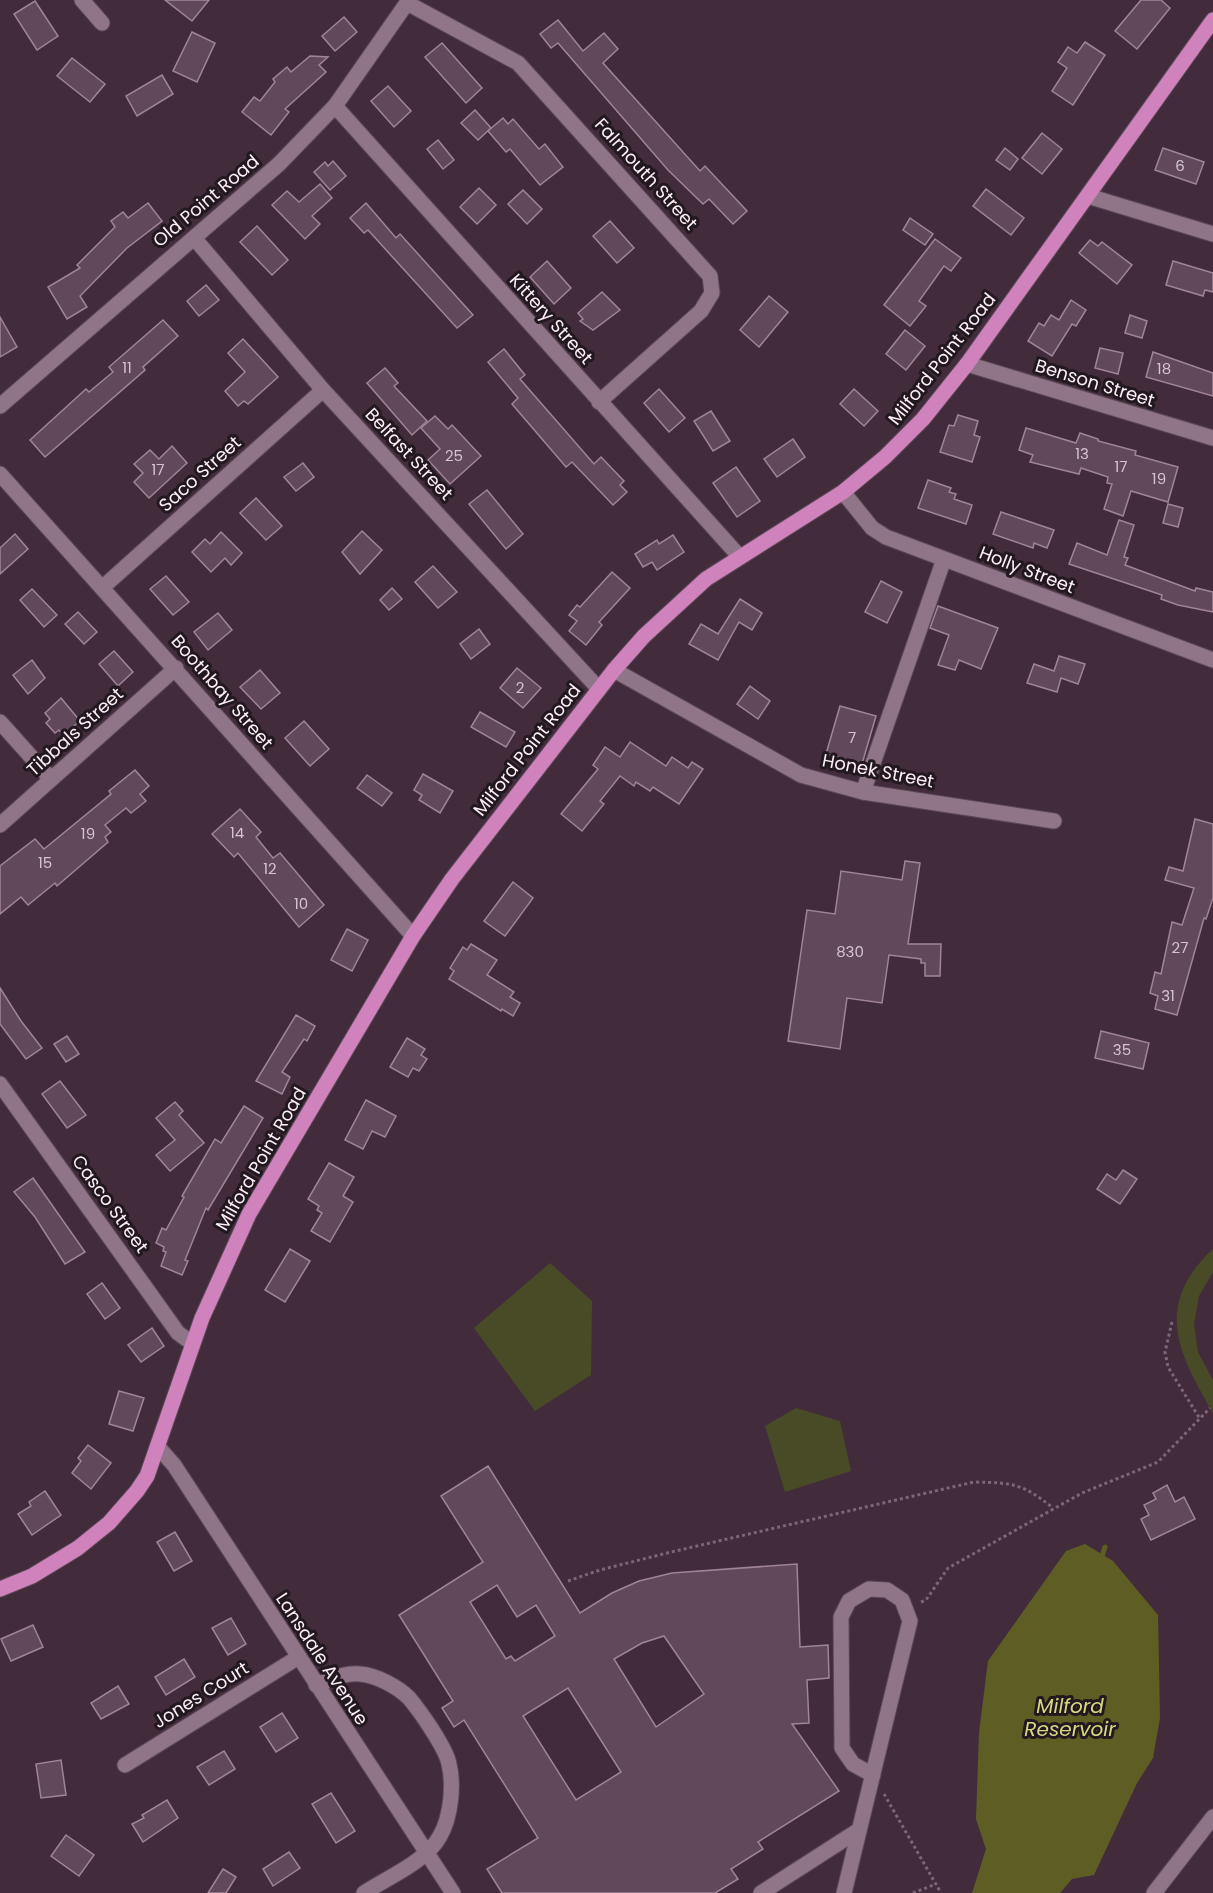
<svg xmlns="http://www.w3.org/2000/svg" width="1213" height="1893" font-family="Poppins,sans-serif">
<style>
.green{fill:#494a26}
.water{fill:#5e5e24}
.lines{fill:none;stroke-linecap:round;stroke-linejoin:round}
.stream{stroke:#5e5e24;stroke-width:5}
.building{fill:#61485a;stroke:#a08598;stroke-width:1.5;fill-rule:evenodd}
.minor-casing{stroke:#5b4856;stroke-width:17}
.major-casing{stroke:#5b4856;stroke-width:17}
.path{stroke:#7b6775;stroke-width:3;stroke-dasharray:3 3;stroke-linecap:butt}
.minor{stroke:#8f7587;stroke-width:15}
.major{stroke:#cf82bb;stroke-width:15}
.labels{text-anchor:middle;stroke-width:6;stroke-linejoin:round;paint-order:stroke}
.number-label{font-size:15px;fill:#d6c4d0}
.street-label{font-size:18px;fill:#fdeef8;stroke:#22181f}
.water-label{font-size:20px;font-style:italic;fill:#d7d881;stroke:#22181f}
</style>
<rect width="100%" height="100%" fill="#422c3c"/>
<!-- green -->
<g class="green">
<path d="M1213,1249V1272L1199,1296L1194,1324L1198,1352L1213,1380V1413C1178,1353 1153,1305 1213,1249Z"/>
<path d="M550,1263L592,1301L591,1375L535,1411L474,1328Z"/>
<path d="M796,1408L840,1421L851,1471L785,1492L765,1426Z"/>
</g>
<!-- water -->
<path class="water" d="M1085,1544L1113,1561L1158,1615L1160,1718L1153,1758L1137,1783L1094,1875L1072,1879L1060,1893H972L986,1849L976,1819L979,1733L988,1661L1066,1551Z"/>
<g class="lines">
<!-- stream -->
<path class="stream" d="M1101,1559L1105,1547"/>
</g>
<!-- building -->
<g class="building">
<path d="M165,0H209L192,21Z"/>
<path d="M1141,0H1161L1170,8L1137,49L1115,31Z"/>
<path d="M35,1L58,36L37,50L14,14Z"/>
<path d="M344,17L357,32L335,51L322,36Z"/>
<path d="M558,20L583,51L604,33L618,49L603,63L700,171L705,166L747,211L733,224L709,199L703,204L668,170L558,43L551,48L540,34Z"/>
<path d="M192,32L215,43L197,82L173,71Z"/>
<path d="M1085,42L1105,55L1073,105L1052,91L1067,68L1058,62L1068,47L1077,53Z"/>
<path d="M442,43L482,88L466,103L425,57Z"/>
<path d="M310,56L328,57L319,65L326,72L285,109L289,112L271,135L242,112L254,97L260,101L275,82L273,79L287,67L291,72Z"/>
<path d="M72,58L105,84L90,102L57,76Z"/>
<path d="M162,75L173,94L137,116L126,96Z"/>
<path d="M388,86L411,111L394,127L371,101Z"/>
<path d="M475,110L491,128L478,140L461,123Z"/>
<path d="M503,118L508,124L513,119L539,149L545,144L563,167L540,185L510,149L506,152L488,131Z"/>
<path d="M1042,133L1062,149L1042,174L1022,158Z"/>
<path d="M438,140L454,160L443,169L427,149Z"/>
<path d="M1005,148L1018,159L1010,170L996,160Z"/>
<path d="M1163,148L1204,162L1196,184L1155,170Z"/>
<path d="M333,161L346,176L330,190L314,172L325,162L328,166Z"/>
<path d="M320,184L332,198L312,216L320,224L305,239L272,205L287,191L299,202Z"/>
<path d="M479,188L496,205L477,224L460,207Z"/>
<path d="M986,189L1024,218L1011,235L973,206Z"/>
<path d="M523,190L542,209L527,224L508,204Z"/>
<path d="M148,203L162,221L127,248L80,296L87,307L67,319L48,287L80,268L77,265L115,227L111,221L123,212L128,218Z"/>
<path d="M366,203L396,238L400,234L473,315L457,328L368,230L364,233L350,218Z"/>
<path d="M910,218L933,234L925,245L903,230Z"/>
<path d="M610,221L634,248L617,263L593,236Z"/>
<path d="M257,226L288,260L272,275L240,242Z"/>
<path d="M935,239L961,258L951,271L944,266L919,301L926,306L910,326L884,305Z"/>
<path d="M1090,240L1098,246L1102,242L1132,265L1117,284L1079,253Z"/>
<path d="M547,261L571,288L554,304L530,277Z"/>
<path d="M1173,261L1213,273V292L1205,290L1203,296L1166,285Z"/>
<path d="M206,285L219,300L199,316L187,301Z"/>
<path d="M602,292L620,310L593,330L580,321L583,319L578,313Z"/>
<path d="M769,296L788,312L759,347L740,330Z"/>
<path d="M1071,300L1086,310L1076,326L1072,324L1052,356L1028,341L1039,323L1044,326L1051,315L1059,320Z"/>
<path d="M1130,315L1147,321L1142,338L1125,333Z"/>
<path d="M0,317L17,347L0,357Z"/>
<path d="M163,320L178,336L143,367L145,370L45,457L30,440L86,389L89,392L113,372L109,367Z"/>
<path d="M905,330L925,346L906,370L886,354Z"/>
<path d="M243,339L278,377L248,404L244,401L238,406L225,391L245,372L228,353Z"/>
<path d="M1100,348L1123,353L1118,374L1095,368Z"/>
<path d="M504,349L525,375L520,379L594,464L601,457L624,481L620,485L627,492L613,505L572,462L566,467L512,404L518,398L488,362Z"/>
<path d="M1153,352L1213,373V396L1146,377Z"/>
<path d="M385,368L398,383L394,386L427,421L412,435L367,383Z"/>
<path d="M659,389L685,418L669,432L644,403Z"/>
<path d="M854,389L878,411L864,426L840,404Z"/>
<path d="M711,411L730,441L713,451L694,421Z"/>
<path d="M958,415L978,421L974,435L980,437L972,462L940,452L949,425L954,426Z"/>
<path d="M435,416L448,429L452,425L481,456L450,484L428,460L440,449L421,428Z"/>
<path d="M1026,428L1076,443L1080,433L1098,439V441L1136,451L1135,455L1178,467L1168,502L1131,491L1123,516L1104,509L1112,484L1107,483L1108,477L1081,468L1079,474L1030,462L1033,455L1019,450Z"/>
<path d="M793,439L805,457L777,477L764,459Z"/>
<path d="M172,446L187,463L149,498L134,482L143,473L134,464L150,450L159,459Z"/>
<path d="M303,463L314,477L296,491L284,477Z"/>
<path d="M736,467L760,501L737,517L713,483Z"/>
<path d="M928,480L951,488L949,492L956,494L954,499L972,505L966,524L918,508Z"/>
<path d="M487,490L523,534L506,549L469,504Z"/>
<path d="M256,498L282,526L266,540L240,513Z"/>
<path d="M1168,504L1183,508L1178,527L1163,523Z"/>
<path d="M1001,512L1054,530L1047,548L1034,543L1033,548L993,534Z"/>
<path d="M1119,520L1134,525L1124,557L1128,558L1125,565L1195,591L1196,588L1213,592V612L1178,605L1161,599L1162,595L1069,564L1077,543L1107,555Z"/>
<path d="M362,531L382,550L360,574L342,552Z"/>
<path d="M221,532L242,553L231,565L225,558L211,572L192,552L205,539L210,544Z"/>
<path d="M15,534L28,549L0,574V548Z"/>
<path d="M673,535L684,552L657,570L652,562L643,567L635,554L657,540L659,544Z"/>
<path d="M433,566L457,592L438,608L415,582Z"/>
<path d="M612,572L630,588L599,622L602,625L586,645L569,631L577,621L569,615L577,605L580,607Z"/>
<path d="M166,576L189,602L173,615L150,589Z"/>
<path d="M881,581L902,592L887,623L865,612Z"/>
<path d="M392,588L402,599L389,610L380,600Z"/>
<path d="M32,589L57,615L44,627L20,600Z"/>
<path d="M740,599L762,613L752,630L739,622L718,660L689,644L701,624L718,634Z"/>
<path d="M938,606L998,628L981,669L959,660L955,670L938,665L949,635L930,628Z"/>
<path d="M78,612L97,632L84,644L65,624Z"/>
<path d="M218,613L232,630L208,650L194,632Z"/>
<path d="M479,629L490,644L471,659L460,644Z"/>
<path d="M114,651L133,672L118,686L99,664Z"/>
<path d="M1059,656L1085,664L1078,684L1061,678L1057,692L1027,683L1034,664L1054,671Z"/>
<path d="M32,660L45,678L28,694L13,675Z"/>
<path d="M517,668L541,688L523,708L500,688Z"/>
<path d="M260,670L280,693L261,709L240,687Z"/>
<path d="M750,686L770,701L758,719L737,704Z"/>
<path d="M61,698L80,721L63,735L59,730L55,733L46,723L50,719L45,713Z"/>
<path d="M840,706L876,716L862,764L826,754Z"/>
<path d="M480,712L515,732L506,747L471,727Z"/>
<path d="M304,721L329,749L310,766L285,738Z"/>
<path d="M630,742L666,766L672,757L688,768L692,762L703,769L679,804L653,787L650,791L636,782L634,786L620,776L600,801L604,804L582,831L561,814L598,769L593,765L605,747L620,757Z"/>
<path d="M135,770L149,786L140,794L146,801L131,813L126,808L105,825L111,832L105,837L108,842L57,886L55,883L28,905L21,897L0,914V866L35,839L44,849L111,794L109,791Z"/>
<path d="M423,774L453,791L440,813L419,800L422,795L414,790Z"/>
<path d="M367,775L392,793L382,806L357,788Z"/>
<path d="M240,809L261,832L256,837L273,858L280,853L324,905L299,927L238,853L234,857L212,834Z"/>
<path d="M1195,819L1213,824V898L1206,919L1204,918L1177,1015L1155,1009L1158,996L1150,993L1155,972L1161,974L1172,922L1182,925L1194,888L1165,880L1169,867L1183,871Z"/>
<path d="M905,861L920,863L908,944H941L940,976H925V963H921V959L889,955L882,1003L847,998L840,1049L788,1041L807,910L835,914L841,871L902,880Z"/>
<path d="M513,882L533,898L505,936L484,921Z"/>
<path d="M347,929L368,940L352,971L331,960Z"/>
<path d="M471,944L497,960L487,975L514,992L510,997L520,1003L513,1016L502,1009L501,1011L449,979L454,971L450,968L463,947L467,950Z"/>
<path d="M0,988L21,1021L42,1048L26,1059L0,1024Z"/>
<path d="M296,1015L315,1026L307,1041L304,1039L282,1072L290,1077L282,1094L256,1081Z"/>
<path d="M1101,1031L1149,1043L1143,1069L1095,1058Z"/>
<path d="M67,1036L79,1054L66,1062L54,1044Z"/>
<path d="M407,1038L425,1049L421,1055L427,1059L419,1071L413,1068L408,1077L390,1067Z"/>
<path d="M60,1081L86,1115L67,1128L42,1094Z"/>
<path d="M366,1100L396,1116L385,1137L372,1131L363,1149L345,1140Z"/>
<path d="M175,1102L183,1111L179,1115L204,1143L170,1171L156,1155L175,1140L156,1118Z"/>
<path d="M244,1106L263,1118L208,1210L206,1208L185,1260L188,1261L182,1275L161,1266L166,1252L163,1251L164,1247L156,1243L162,1228L166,1230L184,1197L182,1196L215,1139L221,1143Z"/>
<path d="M329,1163L354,1177L343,1196L353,1202L330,1242L311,1231L322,1213L317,1210L319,1206L308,1199Z"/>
<path d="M1123,1170L1137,1179L1120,1204L1097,1189L1107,1174L1116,1180Z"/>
<path d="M33,1178L85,1252L65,1264L35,1217L14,1192Z"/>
<path d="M290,1249L310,1261L285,1302L265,1290Z"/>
<path d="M102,1283L120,1308L105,1319L87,1294Z"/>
<path d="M152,1328L164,1346L141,1362L128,1345Z"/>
<path d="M119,1391L144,1398L133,1431L109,1424Z"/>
<path d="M88,1445L111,1463L91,1489L72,1473L81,1461L78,1458Z"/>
<path d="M488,1466L580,1613L612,1593L639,1581L672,1573L797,1564L800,1647L828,1645L829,1678L807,1680L809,1723L792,1724L839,1791L758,1842L763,1849L731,1869L738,1879L715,1893H502L487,1869L538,1838L464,1720L454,1727L442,1708L453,1701L399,1615L483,1562L441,1496ZM497,1585L517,1617L536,1605L555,1636L515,1661L511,1656L506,1659L470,1602ZM664,1636L704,1694L656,1727L614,1659L642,1643ZM568,1688L621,1772L576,1800L523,1716Z"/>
<path d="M1167,1485L1175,1502L1184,1497L1195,1519L1151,1540L1141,1519L1149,1515L1144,1505L1156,1499L1153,1493Z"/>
<path d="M45,1491L61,1515L32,1535L18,1514L31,1506L29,1502Z"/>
<path d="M175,1532L192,1561L174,1571L157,1542Z"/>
<path d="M231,1618L246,1644L228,1655L212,1628Z"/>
<path d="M33,1625L43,1647L11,1661L1,1639Z"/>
<path d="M184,1659L195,1677L166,1695L155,1677Z"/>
<path d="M118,1686L129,1704L101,1719L91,1703Z"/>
<path d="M282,1713L298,1738L276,1752L260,1727Z"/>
<path d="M224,1751L235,1769L209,1785L197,1767Z"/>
<path d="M61,1760L66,1795L41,1798L36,1764Z"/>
<path d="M331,1793L355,1831L336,1843L312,1804Z"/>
<path d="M167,1800L178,1818L143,1842L132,1824L144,1818L142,1815Z"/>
<path d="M66,1835L94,1855L79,1876L51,1856Z"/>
<path d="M289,1852L300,1868L273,1886L263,1869Z"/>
<path d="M223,1869L236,1877L226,1893H208Z"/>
</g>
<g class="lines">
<defs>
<g id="minor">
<path d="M82,0L102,23"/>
<path d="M407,3L518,63L710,276L712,293L701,311L599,402"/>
<path d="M335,106L739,556"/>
<path d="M1088,196L1213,234"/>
<path d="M195,239L323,390L599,689"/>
<path d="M967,364L1213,438"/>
<path d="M0,406L279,164L335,106L409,0"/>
<path d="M0,474L413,936"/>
<path d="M843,492L872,528L886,537L1213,660"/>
<path d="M103,587L323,390"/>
<path d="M614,670L801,775L863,792L1054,821"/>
<path d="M0,722L51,779"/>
<path d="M863,792L944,559"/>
<path d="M0,825L176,668"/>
<path d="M0,1084L178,1333L192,1343"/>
<path d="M158,1447L174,1465L453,1893"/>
<path d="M316,1685C330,1680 345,1672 360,1674C376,1675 398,1687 409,1698C420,1711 446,1748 449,1764C454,1785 451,1817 440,1836C426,1862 388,1877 364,1893"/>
<path d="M125,1765L297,1658"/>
<path d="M761,1893L859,1830"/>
<path d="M844,1893L910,1621L902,1600L887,1590L869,1589L849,1601L841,1617L842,1748L853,1764L873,1775"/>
<path d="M1154,1893L1213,1817"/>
</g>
<path id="major" d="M0,1589L32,1576L78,1548L109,1523L137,1491L147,1476L202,1318L249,1214L413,936L452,879L614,670L644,636L706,579L843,492L885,457L923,419L967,364L1213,20"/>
</defs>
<!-- minor casing -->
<use href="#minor" class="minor-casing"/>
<!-- major casing -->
<use href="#major" class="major-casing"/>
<!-- path -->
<g class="path">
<path d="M1172,1322L1165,1352L1168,1367L1200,1419"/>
<path d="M568,1581L600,1570L671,1552L974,1482C1013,1483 1022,1483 1053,1508"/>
<path d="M921,1602L926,1600L948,1568L1082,1493L1158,1462L1210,1408"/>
<path d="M884,1794L941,1893"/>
<path d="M913,1893L936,1884"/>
</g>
<!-- minor -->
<use href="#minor" class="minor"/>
<!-- major -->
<use href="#major" class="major"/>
</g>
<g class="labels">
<!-- number labels -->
<g class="number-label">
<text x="1180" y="171">6</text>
<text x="127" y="373">11</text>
<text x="1164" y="374">18</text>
<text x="1082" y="459">13</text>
<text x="454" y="461">25</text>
<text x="1121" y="472">17</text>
<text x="158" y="475">17</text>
<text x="1159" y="484">19</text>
<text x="520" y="693">2</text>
<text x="852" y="743">7</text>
<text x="237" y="838">14</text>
<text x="88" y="839">19</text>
<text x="45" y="868">15</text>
<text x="270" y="874">12</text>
<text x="301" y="909">10</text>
<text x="1180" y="953">27</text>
<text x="850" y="957">830</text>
<text x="1168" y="1001">31</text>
<text x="1122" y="1055">35</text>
</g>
<!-- street labels -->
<g class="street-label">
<text transform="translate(646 174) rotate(48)" y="6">Falmouth Street</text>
<text transform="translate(206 201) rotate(-40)" y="6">Old Point Road</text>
<text transform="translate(551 319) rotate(48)" y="6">Kittery Street</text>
<text transform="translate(942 359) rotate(-52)" y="6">Milford Point Road</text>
<text transform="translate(1095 383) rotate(17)" y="6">Benson Street</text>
<text transform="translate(409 454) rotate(47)" y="6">Belfast Street</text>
<text transform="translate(200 474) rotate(-42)" y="6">Saco Street</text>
<text transform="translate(1027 570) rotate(21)" y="6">Holly Street</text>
<text transform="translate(222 692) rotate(49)" y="6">Boothbay Street</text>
<text transform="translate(75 732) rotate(-42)" y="6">Tibbals Street</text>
<text transform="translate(527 750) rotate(-52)" y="6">Milford Point Road</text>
<text transform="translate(878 771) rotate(11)" y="6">Honek Street</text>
<text transform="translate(261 1159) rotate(-60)" y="6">Milford Point Road</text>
<text transform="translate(110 1204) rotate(54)" y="6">Casco Street</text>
<text transform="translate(322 1659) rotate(57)" y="6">Lansdale Avenue</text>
<text transform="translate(201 1695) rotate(-32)" y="6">Jones Court</text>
</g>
<!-- water labels -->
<g class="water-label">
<text x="1070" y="1713">Milford<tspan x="1070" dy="23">Reservoir</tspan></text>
</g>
</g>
</svg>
